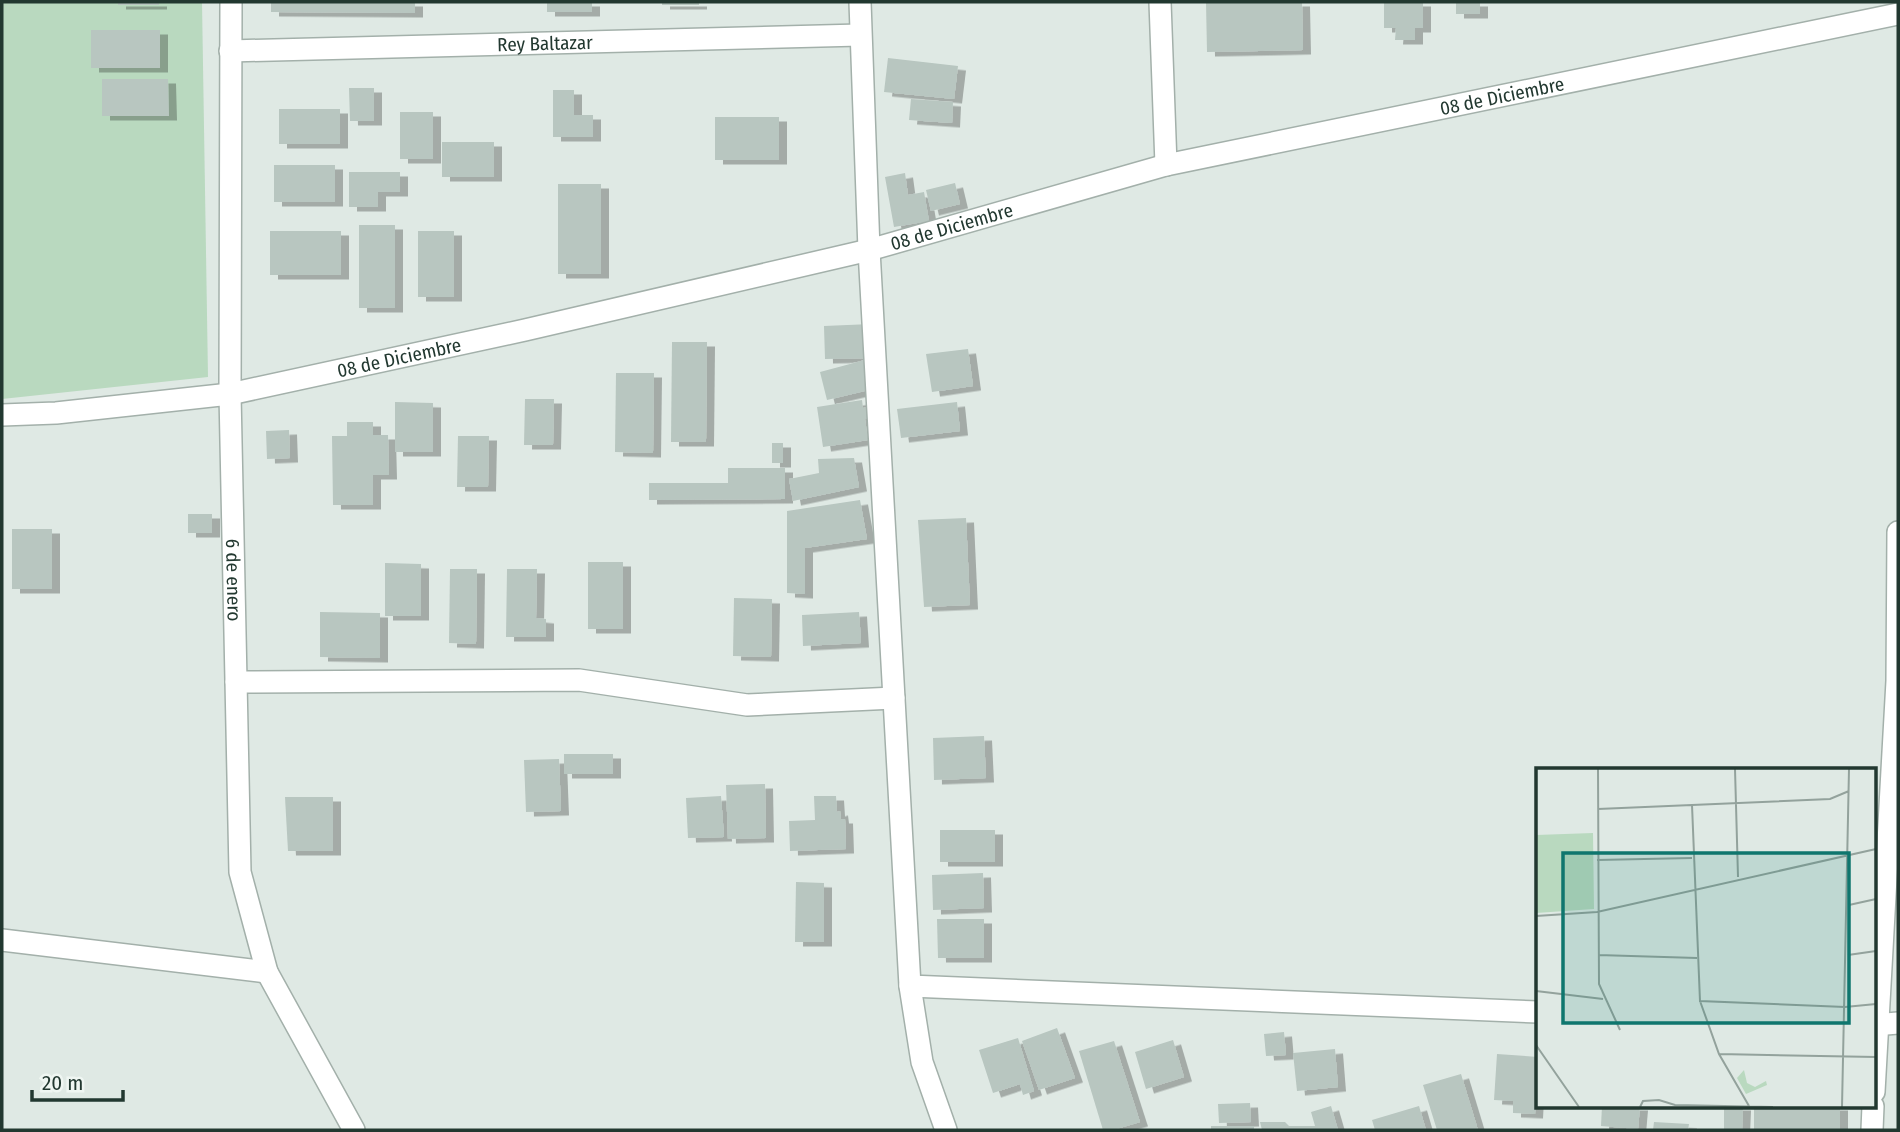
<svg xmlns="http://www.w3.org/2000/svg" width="1900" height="1132" font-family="'Fira Sans Condensed',sans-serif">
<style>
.green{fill:#b9d9bf}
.building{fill:#b8c6c0;filter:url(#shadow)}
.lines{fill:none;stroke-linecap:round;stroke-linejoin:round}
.street-casing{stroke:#a3b0aa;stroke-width:24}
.street{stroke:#fff;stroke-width:21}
.labels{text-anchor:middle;stroke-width:6;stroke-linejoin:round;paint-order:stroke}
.street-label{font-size:19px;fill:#223830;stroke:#eff6f2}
.inset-road{fill:none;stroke:#93a29c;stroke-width:2}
.view{fill:#0f766e;fill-opacity:0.15;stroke:#0f766e;stroke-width:3.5}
.inset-edge{fill:none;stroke:#223830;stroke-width:3.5}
</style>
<defs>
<filter id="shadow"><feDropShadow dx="8" dy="4.5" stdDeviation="0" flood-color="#0004"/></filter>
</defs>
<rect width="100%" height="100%" fill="#dfe9e4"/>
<!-- green -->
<path class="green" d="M2,2H202L208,377L2,399Z"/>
<!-- building -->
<g class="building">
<rect x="118" y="2" width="41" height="3"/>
<path d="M271,2H415V13L271,12Z"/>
<rect x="547" y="2" width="45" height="10"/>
<rect x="662" y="2" width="37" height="3"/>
<path d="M1206,2H1302L1303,50L1207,52Z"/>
<path d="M1384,2H1423V28H1415V40H1395L1396,28H1384Z"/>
<rect x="1456" y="2" width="24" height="12"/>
<rect x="91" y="30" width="69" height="38"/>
<path d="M888,58L958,66L954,99L884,92Z"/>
<path d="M102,79H168L169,116H102Z"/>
<path d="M349,88H374V121H350Z"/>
<path d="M553,90H574V115H593V137H553Z"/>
<path d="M911,99L953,102L952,123L909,120Z"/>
<rect x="279" y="109" width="61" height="35"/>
<rect x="400" y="112" width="33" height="47"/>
<rect x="715" y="117" width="64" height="43"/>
<rect x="442" y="142" width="52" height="35"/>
<rect x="274" y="165" width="61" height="37"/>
<path d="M349,172H400V192H378V207H349Z"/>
<path d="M905,173L908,195L924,192L929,221L894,227L885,177Z"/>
<path d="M955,183L960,204L931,211L926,190Z"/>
<rect x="558" y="184" width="43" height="90"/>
<rect x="359" y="225" width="36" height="83"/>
<rect x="270" y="231" width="71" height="44"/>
<rect x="418" y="231" width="36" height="66"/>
<path d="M871,324L872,358L825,359L824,326Z"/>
<path d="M672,342H707L706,442H671Z"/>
<path d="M968,349L973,386L932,392L926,354Z"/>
<path d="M865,360L873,389L827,400L820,372Z"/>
<path d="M616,373H654L653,453L615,452Z"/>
<path d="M525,399H554L553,445H524Z"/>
<path d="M862,400L863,408L874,406L875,417L865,419L868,440L823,447L817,407Z"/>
<path d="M395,402L433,403V452H395Z"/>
<path d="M957,402L960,431L901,438L897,409Z"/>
<path d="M347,422H373V435H388L389,475H373V505H333L332,436H347Z"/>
<path d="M289,430L290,458L267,459L266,431Z"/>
<path d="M458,436H489L488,487H457Z"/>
<rect x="772" y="443" width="11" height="20"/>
<path d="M854,458L859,487L793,501L789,479L819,473L818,459Z"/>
<path d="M728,468H785V499L649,500V483H728Z"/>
<path d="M860,500L867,539L805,548V594L787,593V511Z"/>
<rect x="188" y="514" width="24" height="19"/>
<path d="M966,518L970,605L924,607L918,520Z"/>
<rect x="12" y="529" width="40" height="60"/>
<rect x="588" y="562" width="35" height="67"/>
<path d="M385,563L421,564V616H385Z"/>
<path d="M450,569H477L476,644L449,643Z"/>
<path d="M507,569H537L536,618L546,619V637H506Z"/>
<path d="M734,598L772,599L771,657L733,656Z"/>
<path d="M320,612L380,613V658L320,657Z"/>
<path d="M859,612L861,643L803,646L802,615Z"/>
<path d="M984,736L986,778L934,780L933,738Z"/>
<rect x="564" y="754" width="49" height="20"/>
<path d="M559,759L561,811L526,812L524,760Z"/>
<path d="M765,784L766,838L728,839L726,785Z"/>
<path d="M721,796L724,837L688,838L686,798Z"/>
<path d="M814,796H836L837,812L840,811L841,819H845L846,849L790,851L789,821L815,820Z"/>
<path d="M285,797H333V851H288Z"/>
<rect x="940" y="830" width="55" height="32"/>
<path d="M983,873L984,908L933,910L932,875Z"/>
<path d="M796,882L824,883V942H795Z"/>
<path d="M937,919H984V958H938Z"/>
<path d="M1057,1028L1075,1078L1039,1090L1022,1041Z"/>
<path d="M1284,1032L1286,1055L1266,1056L1264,1034Z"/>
<path d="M1018,1038L1034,1091L1023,1095L1020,1084L993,1093L979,1050Z"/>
<path d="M1173,1040L1184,1077L1146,1089L1135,1052Z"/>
<path d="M1114,1041L1140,1122L1113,1130H1103L1079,1051Z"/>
<path d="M1335,1049L1338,1087L1297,1091L1293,1053Z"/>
<path d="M1497,1054L1538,1057L1535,1114L1513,1113V1101L1494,1100Z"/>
<path d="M1461,1074L1478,1130H1437L1423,1085Z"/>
<path d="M1250,1103L1251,1122L1219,1123L1218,1104Z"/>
<path d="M1331,1106L1338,1130H1262L1260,1122H1285L1289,1126H1315L1311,1112Z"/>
<path d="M1419,1106L1426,1130H1375L1372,1120Z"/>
<path d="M1602,1106H1640L1638,1129L1601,1126Z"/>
<path d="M1724,1106H1743L1742,1130H1724Z"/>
<rect x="1754" y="1106" width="86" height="24"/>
<path d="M1654,1122L1689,1124L1688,1130H1653Z"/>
<rect x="1211" y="1126" width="43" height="4"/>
</g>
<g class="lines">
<defs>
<g id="street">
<path id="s1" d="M231,2L230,394L240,872L267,972L354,1130"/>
<path d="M860,2L869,250L910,986L1538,1012"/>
<path d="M1160,2L1166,165"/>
<path id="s2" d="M230,51L860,35"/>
<path id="s3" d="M2,415L56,413L230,394L525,330L869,250L1166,165L1898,14"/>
<path d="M236,682L579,680L747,705L894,698"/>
<path d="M2,940L267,972"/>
<path d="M910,986L922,1062L946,1130"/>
<path d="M1874,1025L1898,1023"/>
<path d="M1874,1092L1897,681L1898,532"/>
<path d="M1872,1130L1873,1106"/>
</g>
</defs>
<!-- street casing -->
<use href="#street" class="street-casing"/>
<!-- street -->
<use href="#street" class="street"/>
</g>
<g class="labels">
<!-- street labels -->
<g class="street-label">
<text dy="7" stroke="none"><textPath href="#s2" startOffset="315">Rey Baltazar</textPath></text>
<text dy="7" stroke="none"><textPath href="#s3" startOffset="1536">08 de Diciembre</textPath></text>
<text dy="7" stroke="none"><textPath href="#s3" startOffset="970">08 de Diciembre</textPath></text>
<text dy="7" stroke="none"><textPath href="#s3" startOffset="402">08 de Diciembre</textPath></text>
<text dy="7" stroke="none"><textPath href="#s1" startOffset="578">6 de enero</textPath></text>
</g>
</g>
<!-- overview -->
<g transform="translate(1536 768)">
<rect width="340" height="340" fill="#dfe9e4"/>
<path d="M57,65L58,141L0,145V67ZM208,302L211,315L219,319L230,313L231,317L210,326L201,310Z" fill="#b9d9bf"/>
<path class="inset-road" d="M62,1L63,216L84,262M199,1L202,109M156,37L164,233L309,239L340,236M62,41L294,31L313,23M61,92L156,90M313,137L340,131M0,148L61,144L340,81M62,187L161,190M312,187L340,183M0,223L67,231M164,233L183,286L213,338M0,277L43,339M183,286L340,289M104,339L107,333L123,332L139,337L237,339M306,339L313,1"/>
<path class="view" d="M27,85H313V255H27Z"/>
<rect width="340" height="340" class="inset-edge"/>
</g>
<!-- border -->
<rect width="1900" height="1132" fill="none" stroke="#223830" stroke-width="7"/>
<!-- scale -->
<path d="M32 1090v10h91v-10" fill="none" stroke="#223830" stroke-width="3.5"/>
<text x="42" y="1090" font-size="21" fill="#223830" stroke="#eff6f2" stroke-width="5" paint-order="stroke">20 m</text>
</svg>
